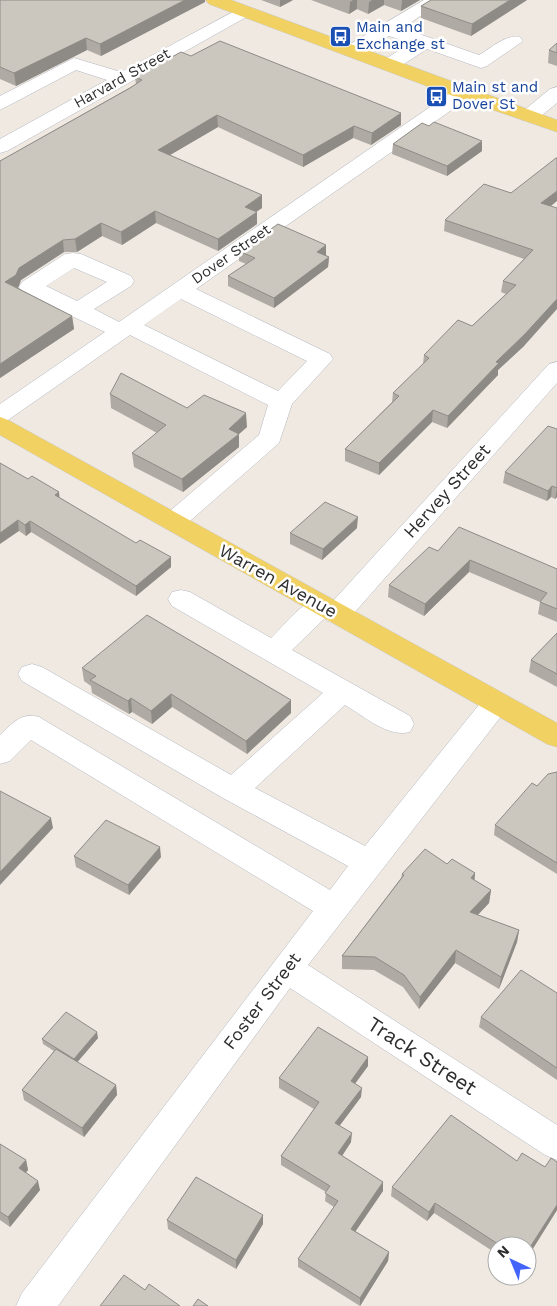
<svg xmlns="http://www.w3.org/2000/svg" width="557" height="1306" font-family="'Work Sans',sans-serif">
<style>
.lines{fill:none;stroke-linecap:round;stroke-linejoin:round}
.minor-casing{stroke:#b4b7c1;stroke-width:1}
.major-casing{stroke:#c9c9c9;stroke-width:1}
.minor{fill:#fff;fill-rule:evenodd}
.major{fill:#f2d163;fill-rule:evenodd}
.wall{fill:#afaba4}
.shaded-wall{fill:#8e8b86}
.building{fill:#cbc7bf;stroke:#8e8b86}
.labels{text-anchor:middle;stroke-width:5;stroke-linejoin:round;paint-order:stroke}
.far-transit-label{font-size:15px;fill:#164399;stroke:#fff;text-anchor:start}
.far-street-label{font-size:15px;fill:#2e2e2e;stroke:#fff}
.street-label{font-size:18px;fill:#2e2e2e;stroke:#fff}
.near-street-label{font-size:21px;fill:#2e2e2e;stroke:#fff}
</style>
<rect width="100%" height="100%" fill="#efe9e1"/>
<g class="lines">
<defs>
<g id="minor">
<path d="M424,0H445L402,28L479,55C491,48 506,34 520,37L523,41L487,66L481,68L427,49L396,69H382L380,65L382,61L411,43L389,36L357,55H345L342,51L345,47Z"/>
<path d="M244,6L250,7L253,11L250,15L7,151L0,153V139L107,80L76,70L0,110V96L74,58L121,72Z"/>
<path d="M463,87L470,89L472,93L470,97L196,289L330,354L333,359L292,404L279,443L182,528L173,530L164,528L160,522L164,516L259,435L268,405L130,335L8,420L0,422V404L105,332L22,292L19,287L22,282L65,254L73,253L81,254L131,276L134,281L131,286L94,309L119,322L456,89ZM74,268L107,282L77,301L46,286ZM181,299L307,361L278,391L144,325Z"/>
<path d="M557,87V103L536,120H522L519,116L522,112L550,89Z"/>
<path d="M557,362V383L347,621L337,623L327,621L326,617L292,650L410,716L414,724L410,732C388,738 364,716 345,705L255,788L365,846L486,696L496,693L506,696L510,703L506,710L308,965L557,1125V1160L545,1155L290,988L58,1306H16L22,1293L313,911L31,740L10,761L0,764V735C13,723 21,712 39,717L330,890L348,866L223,798L22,681L18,674L22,667L32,664L42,667L231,775L323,693L172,606L168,599L172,592L181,590L190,592L271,638C287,623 308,592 331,598L333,601L549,364Z"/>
</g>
<g id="major">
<path d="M206,0H231L557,120V132L456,97L209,4Z"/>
<path d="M0,417L8,420L557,723V747L547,744L0,435Z"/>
</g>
</defs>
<!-- minor casing -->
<use href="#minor" class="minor-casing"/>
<!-- major casing -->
<use href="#major" class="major-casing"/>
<!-- minor -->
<use href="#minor" class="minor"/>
<!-- major -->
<use href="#major" class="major"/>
</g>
<!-- wall -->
<g class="wall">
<path d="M0,0H205V2L101,56L87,50L16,86L0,79Z"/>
<path d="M261,0H293L280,7Z"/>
<path d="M311,0H420L401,11L384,5L368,14L357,9L349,14Z"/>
<path d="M431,0H527L471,36L421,18V6Z"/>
<path d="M557,43V66L548,63L549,50Z"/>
<path d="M191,56L401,125L371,145L353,138L303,167L218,127L170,155L262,208L256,212L257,224L218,251L156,223L122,245L102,236L77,252H64L21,280L18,288L72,316L74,329L0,378V161L136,84L135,77Z"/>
<path d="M429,126L482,141V151L447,176L392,154L393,144Z"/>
<path d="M550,206L524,346L498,370V375L447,428L432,422L379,475L345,461V449L392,402L393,393L423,364L424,355L472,326L506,294L501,292L503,281L524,259L444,231L445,220Z"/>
<path d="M239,251L326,255L329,257L328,267L274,308L228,286V276L246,264L239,261Z"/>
<path d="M110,394L187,408L247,427L239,434V447L183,492L134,467L132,453L157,433L111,408Z"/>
<path d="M557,429V497L555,499L551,497L547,501L503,483L505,472Z"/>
<path d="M0,463L59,497L171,567L136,596L31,532L26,536L19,531Z"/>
<path d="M357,528L322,560L290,544V533Z"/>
<path d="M438,551L557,569V622L538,614L540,602L469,572L424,616L388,597L389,585Z"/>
<path d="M557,633V687L529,672L531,660Z"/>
<path d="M82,668L291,713L247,754L172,707L152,724L132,712L129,714L92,693L91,686L84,681Z"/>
<path d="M557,772V874L494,835L495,825L537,786Z"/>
<path d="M74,856L161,857L129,895L76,867Z"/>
<path d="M447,864L475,873L474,880L491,890L489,903L478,915L519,930L517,942L499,989L455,963L419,1009L403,987L374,970L342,969V956L401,878L402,874Z"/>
<path d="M557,993V1080L479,1027L481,1017Z"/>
<path d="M98,1038L77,1062L116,1085L117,1095L84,1137L24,1100L22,1090L54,1051L43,1044L42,1039Z"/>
<path d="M368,1066L355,1084L361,1097L339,1126L351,1142L342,1156L383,1182V1191L355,1231L389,1252L388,1261L360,1306L298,1267V1259L334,1207L325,1201L326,1192L281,1165V1156L314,1109L279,1088V1078Z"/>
<path d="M0,1144L26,1160L28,1170L26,1172L40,1190L10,1227L0,1220Z"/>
<path d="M517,1161L545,1167L557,1162V1210L527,1258V1246H497V1254L434,1213L427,1221L391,1196L392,1187Z"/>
<path d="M167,1220L263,1224L236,1269L168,1229Z"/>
</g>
<!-- shaded-wall -->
<g class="shaded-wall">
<path d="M185,0H205V2L101,56L100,44Z"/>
<path d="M280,0H293L280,7Z"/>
<path d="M353,0H357V9L349,14L350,2Z"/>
<path d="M372,0H384V5L368,14L369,2Z"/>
<path d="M402,0H420L401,11Z"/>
<path d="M510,0H527L471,36L472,24Z"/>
<path d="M86,38L87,50L16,86L14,73Z"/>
<path d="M401,113V125L371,145L372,133Z"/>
<path d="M217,115L218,127L158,162V150Z"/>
<path d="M354,126L353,138L303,167V155Z"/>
<path d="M482,141V151L447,176V166Z"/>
<path d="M557,191V201L540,215L541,203Z"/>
<path d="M262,195V208L245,219V207Z"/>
<path d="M155,211L156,223L122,245L121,232Z"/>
<path d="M257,212V224L218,251V239Z"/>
<path d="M101,223L102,236L77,252L75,239Z"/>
<path d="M63,240L64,252L21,280L18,288L5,282L19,268Z"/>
<path d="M326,245V255L316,262L317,252Z"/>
<path d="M329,257L328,267L274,308V298Z"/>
<path d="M557,299V309L524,346L498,370V375L447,428L448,416L496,362Z"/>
<path d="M72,316L74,329L0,378V364Z"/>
<path d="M433,410L432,422L379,475V463Z"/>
<path d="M246,413L247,427L239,434V447L183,492L182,479L229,429Z"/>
<path d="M552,486L551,497L547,501L548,491Z"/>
<path d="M557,488V497L555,499Z"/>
<path d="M59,492L60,502L55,495Z"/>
<path d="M358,517L357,528L322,560L323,549Z"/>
<path d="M18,520L19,531L0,544V533Z"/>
<path d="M30,521L31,532L26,536L25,525Z"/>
<path d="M171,557V567L136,596V586Z"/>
<path d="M470,560L469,572L424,616L425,604Z"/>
<path d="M171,694L172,707L152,724L151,711Z"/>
<path d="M131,698L132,712L129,714L128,701Z"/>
<path d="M291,700V713L247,754L246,741Z"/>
<path d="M51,818L53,828L0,885V872Z"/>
<path d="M160,847L161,857L129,895L128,885Z"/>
<path d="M475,873L474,886L471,878Z"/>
<path d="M491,890L489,903L468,925L470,912Z"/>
<path d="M519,930L517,942L499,989L501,977Z"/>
<path d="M456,950L455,963L419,1009L420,997Z"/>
<path d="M97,1032L98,1038L75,1065L74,1059Z"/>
<path d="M368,1057V1066L350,1090L351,1081Z"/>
<path d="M116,1085L117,1095L84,1137L82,1128Z"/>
<path d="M362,1088L361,1097L335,1132V1123Z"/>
<path d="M352,1133L351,1142L338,1162V1153Z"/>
<path d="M26,1160L28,1170L21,1178L19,1168Z"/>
<path d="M38,1181L40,1190L10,1227L8,1217Z"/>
<path d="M383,1182V1191L351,1238V1229Z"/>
<path d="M435,1203L434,1213L427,1221L429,1212Z"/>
<path d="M557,1205V1210L527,1258V1252Z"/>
<path d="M263,1215V1224L236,1269V1260Z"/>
<path d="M389,1252L388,1261L360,1306V1298Z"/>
</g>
<!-- building -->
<g class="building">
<path d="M0,0H185L100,44L86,38L14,73L0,67Z"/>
<path d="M431,0H510L472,24L421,6Z"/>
<path d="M220,41L401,113L372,133L354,126L303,155L217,115L158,150L262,195L245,207L257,212L218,239L155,211L121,232L101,223L75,239L63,240L19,268L16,275L5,282L72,316L0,364V161L130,88L142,80L135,77L181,52L191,56Z"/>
<path d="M557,43V53L549,50Z"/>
<path d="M434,122L482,141L447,166L393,144L422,123L429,126Z"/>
<path d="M556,158H557V191L541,203L557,208V299L525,334L496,362L499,363L448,416L433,410L379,463L345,449L399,396L393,393L429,358L424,355L458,320L472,326L516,285L503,281L533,250L445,220L484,184L511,193Z"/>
<path d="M278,224L326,245L317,252L329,257L274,298L228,276L255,258L239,251Z"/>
<path d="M121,373L187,408L204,395L246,413L229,429L239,434L182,479L132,453L166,425L110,394Z"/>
<path d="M548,426L557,429V488L552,486L548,491L505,472Z"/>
<path d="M0,463L28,479L32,476L59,492L55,495L136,543L140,540L171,557L136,586L30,521L25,525L18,520L0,533Z"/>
<path d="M325,502L358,517L323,549L290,533Z"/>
<path d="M459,527L557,569V609L540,602L547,593L470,560L425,604L389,585L429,547L438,551Z"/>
<path d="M147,615L291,700L246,741L171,694L151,711L131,698L128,701L90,680L96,676L82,668Z"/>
<path d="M557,633V674L531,660Z"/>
<path d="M557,772V863L495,825L532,783L537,786L548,774Z"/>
<path d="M0,791L51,818L0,872Z"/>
<path d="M106,820L160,847L128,885L74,856Z"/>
<path d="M425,849L447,864L452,859L475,873L471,878L491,890L470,912L519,930L501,977L456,950L420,997L404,975L375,957L342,956L404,875L402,874Z"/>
<path d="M521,970L557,993V1068L481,1017Z"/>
<path d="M66,1012L97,1032L74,1059L42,1039Z"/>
<path d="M318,1027L368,1057L351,1081L362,1088L335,1123L352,1133L338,1153L383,1182L351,1229L389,1252L360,1298L298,1259L338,1201L325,1193L330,1186L281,1156L319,1102L279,1078Z"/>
<path d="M56,1049L116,1085L82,1128L22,1090Z"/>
<path d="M451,1115L517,1161L522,1153L545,1167L551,1158L557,1162V1205L527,1252V1246H501L435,1203L429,1212L392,1187Z"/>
<path d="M0,1144L26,1160L19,1168L38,1181L8,1217L0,1212Z"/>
<path d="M196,1177L263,1215L236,1260L167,1220Z"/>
<path d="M124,1275L145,1290L149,1284L180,1306H100Z"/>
<path d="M198,1299L208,1306H193Z"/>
</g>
<!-- icons -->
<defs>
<symbol id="bus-square" viewBox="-11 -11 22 22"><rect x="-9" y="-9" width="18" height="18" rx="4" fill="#1a4fb4" stroke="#fff"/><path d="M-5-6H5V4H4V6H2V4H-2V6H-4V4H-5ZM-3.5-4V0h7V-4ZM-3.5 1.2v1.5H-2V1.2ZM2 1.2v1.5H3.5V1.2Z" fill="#fff"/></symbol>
</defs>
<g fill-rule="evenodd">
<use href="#bus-square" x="328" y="24" width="25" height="25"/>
<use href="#bus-square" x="424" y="84" width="25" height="25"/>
</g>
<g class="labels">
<!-- far-transit labels -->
<g class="far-transit-label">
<text x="356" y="32">Main and<tspan x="356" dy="17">Exchange st</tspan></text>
<text x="452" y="92">Main st and<tspan x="452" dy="17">Dover St</tspan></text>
</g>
<!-- far-street labels -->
<g class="far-street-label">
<text transform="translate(122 78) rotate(-29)" y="5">Harvard Street</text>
<text transform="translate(231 254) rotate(-35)" y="5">Dover Street</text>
</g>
<!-- street labels -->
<g class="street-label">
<text transform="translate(447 491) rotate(-48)" y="6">Hervey Street</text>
<text transform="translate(278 581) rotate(29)" y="6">Warren Avenue</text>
<text transform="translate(262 1001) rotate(-53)" y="6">Foster Street</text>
</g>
<!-- near-street labels -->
<g class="near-street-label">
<text transform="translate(422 1056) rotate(33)" y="7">Track Street</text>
</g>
</g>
<!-- north arrow -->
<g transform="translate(512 1261) rotate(316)"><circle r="24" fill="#ffffff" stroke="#ababab"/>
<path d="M0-4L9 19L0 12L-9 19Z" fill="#4264fb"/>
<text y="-8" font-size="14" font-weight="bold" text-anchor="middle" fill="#2e2e2e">N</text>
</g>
</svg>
